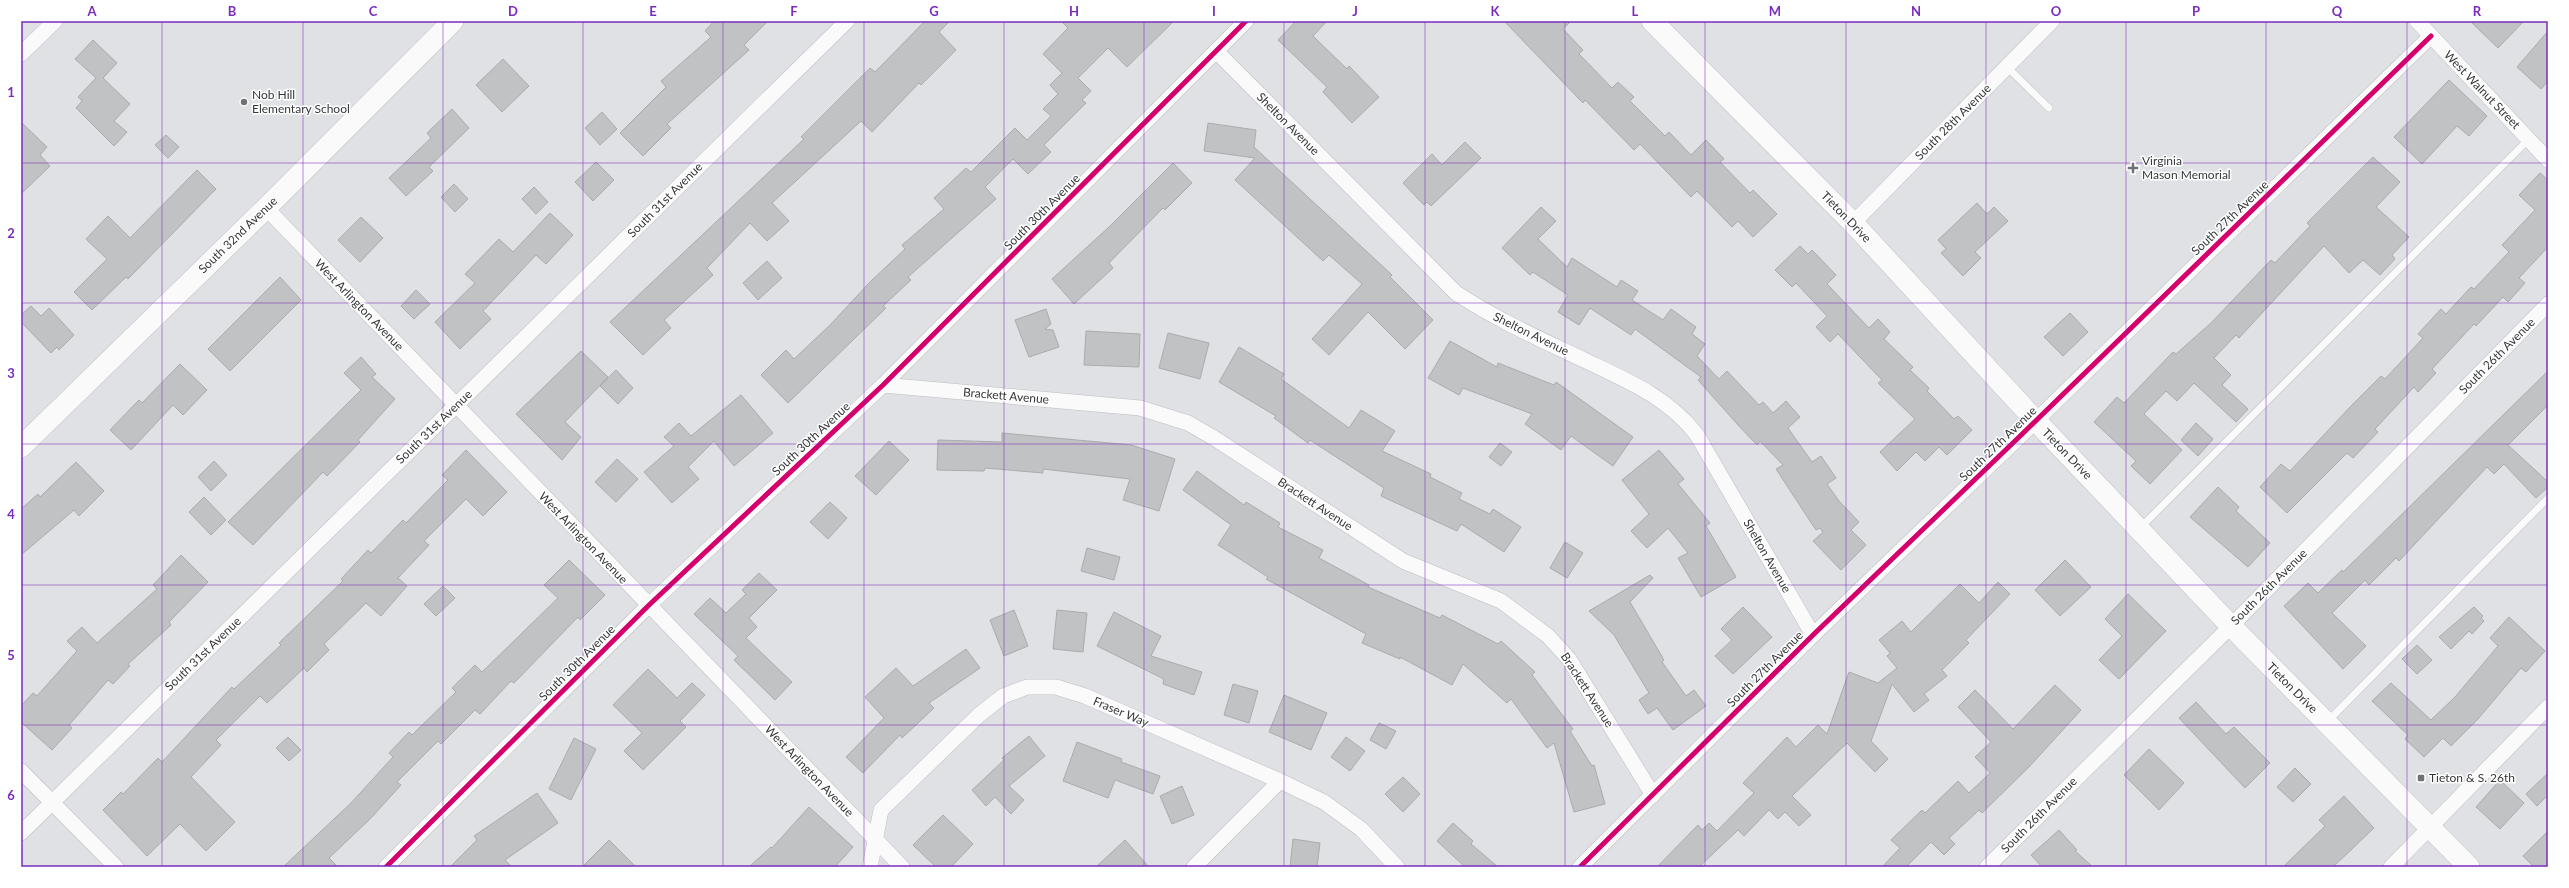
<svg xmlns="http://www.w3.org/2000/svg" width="2569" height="888" font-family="Lato,sans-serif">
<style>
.building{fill:#c0c2c4;stroke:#aaabad}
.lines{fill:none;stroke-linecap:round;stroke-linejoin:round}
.lane-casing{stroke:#bdbec0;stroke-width:8}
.street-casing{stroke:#bdbec0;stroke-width:16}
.secondary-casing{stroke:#bdbec0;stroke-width:22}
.lane{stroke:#fafafb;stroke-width:7}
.street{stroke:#fafafb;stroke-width:15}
.secondary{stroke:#fafafb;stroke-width:21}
.cycleway-casing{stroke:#fff;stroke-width:8}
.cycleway{stroke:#d6006c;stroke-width:5}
.grid{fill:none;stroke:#7b2cbf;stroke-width:1;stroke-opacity:0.55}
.poi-dot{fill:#707275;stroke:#fff;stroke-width:1.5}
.labels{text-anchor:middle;stroke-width:3;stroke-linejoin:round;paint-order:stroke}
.street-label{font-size:12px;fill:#353739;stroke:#fff}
.poi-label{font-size:12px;fill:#353739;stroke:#fff;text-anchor:start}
.neatline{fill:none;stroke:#7b2cbf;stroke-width:1.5}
.grid-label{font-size:13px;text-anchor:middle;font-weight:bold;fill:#7b2cbf}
</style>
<rect width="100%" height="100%" fill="#dfe1e4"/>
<!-- building -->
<g class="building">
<path d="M714,21H768L744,45L749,50L667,124L671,128L643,156L620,133L666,87L661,81L711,37L705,31Z"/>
<path d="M925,21H950L939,32L956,50L921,85L919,83L872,132L861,121L772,203L789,221L767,241L750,223L707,268L713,275L664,320L671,328L643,355L610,322L804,139L801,137L870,68L875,72Z"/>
<path d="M1061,21H1174L1127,67L1108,48L1078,78L1091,91L1082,100L1086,103L1044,145L1051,152L1028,174L1013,159L985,187L996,199L908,277L911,280L883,306L886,308L788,403L761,375L786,350L794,359L830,325L870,282L905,249L902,245L944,209L934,198L966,168L971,172L1015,128L1027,140L1051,116L1043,109L1058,94L1050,85L1062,73L1043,54L1068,28Z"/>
<path d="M1296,21H1327L1313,36L1347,69L1349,66L1379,97L1352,123L1323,92L1327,87L1278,40Z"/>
<path d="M1504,21H1571L1563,29L1583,50L1579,54L1612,88L1618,82L1634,97L1630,101L1665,136L1669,132L1691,155L1706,140L1724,159L1720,162L1750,193L1753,190L1777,214L1753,237L1738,221L1732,227L1697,191L1691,197L1640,144L1634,150L1585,100L1583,103Z"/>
<path d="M2470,21H2524L2498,48Z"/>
<path d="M2548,31V81L2541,89L2517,67Z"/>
<path d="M93,40L117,63L103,78L130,104L114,121L127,132L114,146L76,108L82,101L78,97L96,78L75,59Z"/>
<path d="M503,59L529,86L502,112L476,85Z"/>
<path d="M2449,80L2487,116L2469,136L2457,126L2422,164L2394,137Z"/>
<path d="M452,109L469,128L429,167L433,171L406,196L389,178L431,138L427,133Z"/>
<path d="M602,112L617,129L600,145L585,128Z"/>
<path d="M21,122L47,147L40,155L50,166L21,194Z"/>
<path d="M1208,123L1256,130L1254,147L1392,275L1390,277L1433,320L1405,349L1368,312L1329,355L1312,339L1362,284L1329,255L1323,261L1235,180L1255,158L1204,151Z"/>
<path d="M166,135L179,147L168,158L155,145Z"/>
<path d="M1465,142L1481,158L1431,206L1427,202L1424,205L1403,183L1432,154L1442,165Z"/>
<path d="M2373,157L2400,182L2376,207L2409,237L2392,255L2395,259L2380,275L2363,260L2349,273L2324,246L2239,338L2236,335L2214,358L2231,375L2222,385L2248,409L2236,422L2194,383L2177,401L2166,391L2144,414L2182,450L2150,484L2131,466L2136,461L2094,422L2117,397L2124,403L2173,352L2176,354L2211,323L2271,260L2275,263L2310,226L2307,223Z"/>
<path d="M596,162L614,180L593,201L575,182Z"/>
<path d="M1173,163L1192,183L1165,210L1163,208L1109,263L1113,268L1074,304L1052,279L1109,227Z"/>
<path d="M197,170L216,189L128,279L126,277L92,310L74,292L107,259L86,239L108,216L130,238Z"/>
<path d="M2540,173L2548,180V247L2519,278L2525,283L2508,302L2503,297L2476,326L2474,324L2432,369L2436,373L2418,392L2414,387L2375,429L2378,432L2353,458L2347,453L2287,513L2260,487L2281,464L2290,471L2351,406L2381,376L2385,379L2423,338L2418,334L2441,309L2446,314L2471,287L2474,289L2509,252L2502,245L2535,210L2519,195Z"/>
<path d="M454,184L468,199L455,212L441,197Z"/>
<path d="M534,187L548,202L536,214L522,199Z"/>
<path d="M1977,203L1987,214L1994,207L2008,221L1975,252L1981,258L1963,276L1941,253L1946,249L1938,240Z"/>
<path d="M1541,207L1556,221L1538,239L1567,267L1572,258L1617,287L1621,280L1638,291L1632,300L1663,320L1671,309L1696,327L1692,334L1705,344L1697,356L1719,379L1727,371L1759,405L1763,402L1773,413L1786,401L1800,417L1788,428L1812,462L1821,456L1836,478L1827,484L1839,501L1859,522L1851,530L1866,545L1841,570L1813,541L1823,532L1820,528L1816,530L1776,469L1783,465L1760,441L1757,445L1738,425L1698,380L1701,377L1635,329L1631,335L1590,308L1579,325L1558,312L1568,295L1533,272L1530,275L1502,248Z"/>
<path d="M550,213L573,235L546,264L536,255L483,311L491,319L460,349L435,322L475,283L465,274L499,239L513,252Z"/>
<path d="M361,217L383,238L360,262L338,240Z"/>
<path d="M1800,246L1808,254L1812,250L1836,275L1827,284L1869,328L1878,319L1890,332L1884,339L1913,367L1910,370L1929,388L1927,391L1954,419L1958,416L1972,430L1947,455L1939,447L1925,461L1916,452L1897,471L1880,452L1915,419L1878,383L1882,380L1838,334L1830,342L1816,327L1827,316L1796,283L1792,287L1775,270Z"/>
<path d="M767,261L782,278L758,300L743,283Z"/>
<path d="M280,277L301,300L230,371L208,349Z"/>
<path d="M416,290L430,304L414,319L401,306Z"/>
<path d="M31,306L41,316L49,308L74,335L59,350L57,347L51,353L21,322V315Z"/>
<path d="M1046,309L1051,324L1045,329L1053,330L1059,347L1029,357L1015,320Z"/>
<path d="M2070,313L2088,332L2063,356L2044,337Z"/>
<path d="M1086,331L1140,334L1139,367L1084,365Z"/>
<path d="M1168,333L1209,343L1200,379L1159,368Z"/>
<path d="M1450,341L1497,367L1498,363L1554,385L1556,382L1633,437L1613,466L1571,436L1561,450L1525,424L1532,414L1463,388L1459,395L1428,378Z"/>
<path d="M1239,347L1284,374L1281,379L1349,428L1361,410L1395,431L1382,451L1431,474L1430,477L1462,493L1459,499L1490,514L1493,509L1521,527L1504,552L1461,524L1457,531L1381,496L1384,488L1310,440L1308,443L1274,418L1276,416L1219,382Z"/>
<path d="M581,351L608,377L565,422L581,437L562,460L516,414Z"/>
<path d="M361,357L376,374L372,377L395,399L358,440L360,442L327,476L323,472L253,545L228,522L361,390L344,373Z"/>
<path d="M180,364L207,390L183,415L173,405L131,450L110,430L139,400L142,403Z"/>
<path d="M616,370L633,388L618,404L600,386Z"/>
<path d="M2548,371V405L2508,445L2548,482V487L2536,498L2504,464L2494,474L2487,467L2399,561L2396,558L2369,585L2365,580L2332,613L2366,646L2343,669L2284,606L2308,583L2318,593L2342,570L2343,572Z"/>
<path d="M741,395L773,433L734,466L714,441L688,467L699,479L672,503L644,472L674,446L664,437L679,423L691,436Z"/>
<path d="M2196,423L2213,439L2198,456L2181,440Z"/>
<path d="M1002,433L1131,445L1175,459L1159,511L1123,500L1130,479L1043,469V473L985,468L984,471L937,470L938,440L1002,442Z"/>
<path d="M889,441L909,460L876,495L855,476Z"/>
<path d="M1500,443L1512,452L1501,466L1489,457Z"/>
<path d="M466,450L507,492L483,516L466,499L424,541L429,545L398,578L407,586L381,616L366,603L324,644L329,650L307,672L304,668L267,703L260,696L216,740L221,745L191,777L235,822L206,851L180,824L147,856L103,810L121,792L123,794L158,758L162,762L232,687L234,689L281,645L279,643L343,581L341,579L368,550L371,553L403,520L406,523L448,480L442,475Z"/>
<path d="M1659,450L1684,479L1678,484L1710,523L1706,526L1736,577L1701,597L1678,558L1688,553L1668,528L1647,548L1631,531L1649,514L1622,480Z"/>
<path d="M617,459L638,479L616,502L595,482Z"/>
<path d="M214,461L227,475L211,491L198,477Z"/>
<path d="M76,462L104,491L79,516L74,510L21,555V509L38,494L40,497Z"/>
<path d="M1197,471L1244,505L1246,502L1280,523L1278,527L1323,550L1319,558L1369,585L1368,587L1440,618L1442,615L1498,644L1501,641L1535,672L1532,675L1573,729L1570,731L1592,766L1594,765L1605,804L1574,812L1554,743L1547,748L1511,699L1507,703L1463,664L1452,685L1400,657V659L1362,643L1366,634L1266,579L1268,577L1218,545L1231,525L1183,490Z"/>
<path d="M2218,487L2239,507L2236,511L2270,543L2248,567L2190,517Z"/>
<path d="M204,497L226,520L211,535L189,512Z"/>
<path d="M830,502L847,518L828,539L810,522Z"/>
<path d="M1565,542L1583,553L1567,578L1550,568Z"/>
<path d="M1087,548L1120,557L1114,580L1081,571Z"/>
<path d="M181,555L208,582L169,622L171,625L128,664L130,666L113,684L108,680L69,725L72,728L52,750L21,722V706L33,693L37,696L77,651L67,641L82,627L97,643L157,589L153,585Z"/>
<path d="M569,560L605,595L580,620L578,617L514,683L511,681L480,714L475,710L441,744L438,741L397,782L401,785L371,818L329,858L338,867H283L351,803L393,757L389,753L409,732L412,735L456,692L452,688L475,665L482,672L558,598L544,585Z"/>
<path d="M2065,560L2091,587L2060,616L2035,590Z"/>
<path d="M759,573L777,590L749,618L757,627L746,638L792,682L775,700L734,660L738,656L694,614L710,598L726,613L746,594L742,590Z"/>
<path d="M1650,575L1653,578L1630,602L1664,660L1662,662L1686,696L1694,690L1706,706L1673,730L1657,708L1648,714L1639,700L1649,693L1614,635L1589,611Z"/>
<path d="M1998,582L2010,594L1966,640L1969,643L1942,670L1947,676L1924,694L1929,700L1914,712L1892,684L1871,741L1888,759L1875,772L1847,743L1792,796L1811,815L1799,826L1785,812L1778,819L1769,810L1744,836L1738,830L1699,867H1657L1698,825L1702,830L1709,823L1717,831L1754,793L1743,783L1787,737L1796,747L1818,725L1827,734L1849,672L1878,683L1897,668L1887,656L1890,653L1879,640L1902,621L1911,632L1960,584L1979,603Z"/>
<path d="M443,586L455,598L436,616L424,604Z"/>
<path d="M2128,594L2166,631L2119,679L2099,660L2122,636L2105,619Z"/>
<path d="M1743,607L1772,637L1733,674L1715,656L1732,640L1721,629Z"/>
<path d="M2474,607L2483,616L2481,618L2484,621L2472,634L2469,631L2451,649L2439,637Z"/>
<path d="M1014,610L1028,646L1004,656L990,620Z"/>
<path d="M1057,610L1087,613L1083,652L1053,649Z"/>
<path d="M1114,612L1161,636L1151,656L1202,672L1194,695L1163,684L1164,679L1097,646Z"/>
<path d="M2509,617L2545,651L2526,672L2521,668L2478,719L2451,746L2443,738L2424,757L2405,739L2408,735L2372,701L2391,683L2431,720L2455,697L2498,646L2490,638Z"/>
<path d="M2417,645L2432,660L2417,674L2402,659Z"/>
<path d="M966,649L980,668L929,703L934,708L902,738L900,735L863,773L846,757L884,718L865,697L896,668L913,686Z"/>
<path d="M648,669L677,698L692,683L705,695L680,721L686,727L643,770L624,751L642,733L613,705Z"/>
<path d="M1233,684L1258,691L1249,723L1224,715Z"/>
<path d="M2055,685L2081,710L2029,767L1982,813L1979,810L1949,838L1955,844L1944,855L1931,842L1906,867H1882L1900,848L1891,840L1922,810L1925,813L1958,781L1969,793L1990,773L1975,757L1991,742L1958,707L1975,690L2013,729Z"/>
<path d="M1284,695L1327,713L1311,750L1269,732Z"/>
<path d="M2196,702L2226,734L2234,727L2270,763L2245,788L2179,718Z"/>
<path d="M1379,723L1396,731L1386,749L1370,740Z"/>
<path d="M1029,736L1045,756L1009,786L1024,800L1011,814L995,797L986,806L972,790L1004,760L1002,758Z"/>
<path d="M288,737L301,750L289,761L276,748Z"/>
<path d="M1346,737L1365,751L1350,771L1331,757Z"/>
<path d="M574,738L596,749L571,800L549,789Z"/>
<path d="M1077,742L1122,759L1121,762L1160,776L1153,794L1115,780L1108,798L1063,781Z"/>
<path d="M2149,749L2184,783L2159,810L2124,775Z"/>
<path d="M2295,768L2311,784L2293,802L2277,787Z"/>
<path d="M2548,773V795L2537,806L2526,794Z"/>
<path d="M1403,777L1420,794L1403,812L1385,794Z"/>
<path d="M2500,780L2524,803L2500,829L2476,807Z"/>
<path d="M1182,786L1194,815L1172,824L1160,796Z"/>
<path d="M537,793L558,823L505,860L512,867H450L477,840L474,836Z"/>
<path d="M2344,796L2374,828L2333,867H2283L2325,826L2319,820Z"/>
<path d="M809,807L853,847L835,867H749L771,847L772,848Z"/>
<path d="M943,815L973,844L951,867H936L913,845Z"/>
<path d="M1453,823L1473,841L1471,844L1498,867H1465L1437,841Z"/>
<path d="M2059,830L2077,850L2075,851L2093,867H2042L2031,855Z"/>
<path d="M2548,831V867H2534L2523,856Z"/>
<path d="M1293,839L1320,843L1317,867H1290Z"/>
<path d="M609,840L636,867H582Z"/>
<path d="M1125,840L1149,867H1096Z"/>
</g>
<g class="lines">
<defs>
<g id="lane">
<path d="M2007,67L2049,108"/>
<path d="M2140,528L2529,139"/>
<path d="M2328,721L2548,498"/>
</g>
<g id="street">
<path d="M2417,21L2548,160"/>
<path d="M1216,51L1456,293C1497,320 1540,339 1584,360C1626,380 1668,397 1697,435L1813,635"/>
<path d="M21,54L55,21"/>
<path d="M266,208L902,867"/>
<path d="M1853,223L2052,21"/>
<path d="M883,385L1140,408L1188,423L1214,438L1403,561L1501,601L1548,636L1569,659L1653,795"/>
<path d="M21,771L116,867"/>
<path d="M21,833L847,21"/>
<path d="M386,867L648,606L883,385L1246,21"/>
<path d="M870,867L881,810L979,715L1003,696L1027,687H1056L1085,696L1280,781L1324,802L1361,829L1397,867"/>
<path d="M1194,867L1280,781"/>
<path d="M1580,867L1813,635L2016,440L2431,36"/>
<path d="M1987,867L2231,626L2548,304"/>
<path d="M2391,867L2548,707"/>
</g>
<g id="secondary">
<path d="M1652,21L1853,223L2036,421L2231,626L2469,867"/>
<path d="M21,447L266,208L453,21"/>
</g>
</defs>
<!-- lane casing -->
<use href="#lane" class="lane-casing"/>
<!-- street casing -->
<use href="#street" class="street-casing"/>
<!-- secondary casing -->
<use href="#secondary" class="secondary-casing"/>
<!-- lane -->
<use href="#lane" class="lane"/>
<!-- street -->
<use href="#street" class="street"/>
<!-- secondary -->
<use href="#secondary" class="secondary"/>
<defs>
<g id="cycleway">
<path d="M386,867L648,606L883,385L1246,21"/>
<path d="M1580,867L1813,635L2016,440L2431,36"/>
</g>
</defs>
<!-- cycleway casing -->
<use href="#cycleway" class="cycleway-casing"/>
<!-- cycleway -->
<use href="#cycleway" class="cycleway"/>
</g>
<!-- grid -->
<path class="grid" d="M162,21V867M303,21V867M443,21V867M583,21V867M723,21V867M864,21V867M1004,21V867M1144,21V867M1284,21V867M1425,21V867M1565,21V867M1705,21V867M1846,21V867M1986,21V867M2126,21V867M2266,21V867M2407,21V867M21,163H2548M21,303H2548M21,444H2548M21,585H2548M21,725H2548"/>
<!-- markers -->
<g class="poi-dot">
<circle cx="244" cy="102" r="4"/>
<path d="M2131 162h4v4h4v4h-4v4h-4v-4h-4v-4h4z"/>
<rect x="2417" y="774" width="8" height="8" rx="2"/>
</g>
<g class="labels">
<!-- street labels -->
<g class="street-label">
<text transform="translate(2482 90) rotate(46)" y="4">West Walnut Street</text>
<text transform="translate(1953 122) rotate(-45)" y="4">South 28th Avenue</text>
<text transform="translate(1288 124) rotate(45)" y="4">Shelton Avenue</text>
<text transform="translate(665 200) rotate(-45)" y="4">South 31st Avenue</text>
<text transform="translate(1042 212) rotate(-45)" y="4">South 30th Avenue</text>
<text transform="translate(1846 217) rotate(46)" y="4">Tieton Drive</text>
<text transform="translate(2230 218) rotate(-44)" y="4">South 27th Avenue</text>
<text transform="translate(238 235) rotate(-44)" y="4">South 32nd Avenue</text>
<text transform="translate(359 305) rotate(46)" y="4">West Arlington Avenue</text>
<text transform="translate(1531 334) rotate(26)" y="4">Shelton Avenue</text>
<text transform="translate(2497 356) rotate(-45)" y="4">South 26th Avenue</text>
<text transform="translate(1006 396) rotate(5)" y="4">Brackett Avenue</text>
<text transform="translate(434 427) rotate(-44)" y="4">South 31st Avenue</text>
<text transform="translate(811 439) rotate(-43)" y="4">South 30th Avenue</text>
<text transform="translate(1998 444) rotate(-44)" y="4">South 27th Avenue</text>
<text transform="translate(2067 454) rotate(46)" y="4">Tieton Drive</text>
<text transform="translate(1315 504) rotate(33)" y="4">Brackett Avenue</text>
<text transform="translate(583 538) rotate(46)" y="4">West Arlington Avenue</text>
<text transform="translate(1767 556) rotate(60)" y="4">Shelton Avenue</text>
<text transform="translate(2269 587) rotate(-45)" y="4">South 26th Avenue</text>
<text transform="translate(203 654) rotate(-44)" y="4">South 31st Avenue</text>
<text transform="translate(577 663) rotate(-45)" y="4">South 30th Avenue</text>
<text transform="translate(1765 669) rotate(-45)" y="4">South 27th Avenue</text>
<text transform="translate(2292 688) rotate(45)" y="4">Tieton Drive</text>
<text transform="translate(1587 690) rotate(57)" y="4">Brackett Avenue</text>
<text transform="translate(1121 712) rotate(23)" y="4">Fraser Way</text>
<text transform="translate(809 771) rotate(46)" y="4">West Arlington Avenue</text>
<text transform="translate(2039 815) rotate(-45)" y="4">South 26th Avenue</text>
</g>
<!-- poi labels -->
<g class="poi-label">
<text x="252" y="99">Nob Hill<tspan x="252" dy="14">Elementary School</tspan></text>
<text x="2142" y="165">Virginia<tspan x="2142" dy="14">Mason Memorial</tspan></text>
<text x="2429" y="782">Tieton &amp; S. 26th</text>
</g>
</g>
<!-- border -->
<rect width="2569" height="888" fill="none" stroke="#ffffff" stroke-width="44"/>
<rect x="22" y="22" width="2525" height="844" class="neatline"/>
<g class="grid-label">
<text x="92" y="16">A</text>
<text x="232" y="16">B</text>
<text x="373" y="16">C</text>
<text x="513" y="16">D</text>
<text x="653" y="16">E</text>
<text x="794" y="16">F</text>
<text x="934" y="16">G</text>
<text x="1074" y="16">H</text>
<text x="1214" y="16">I</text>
<text x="1355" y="16">J</text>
<text x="1495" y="16">K</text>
<text x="1635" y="16">L</text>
<text x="1775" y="16">M</text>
<text x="1916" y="16">N</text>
<text x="2056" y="16">O</text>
<text x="2196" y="16">P</text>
<text x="2337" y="16">Q</text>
<text x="2477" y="16">R</text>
<text x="11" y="97">1</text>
<text x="11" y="238">2</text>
<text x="11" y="378">3</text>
<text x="11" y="519">4</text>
<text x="11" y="660">5</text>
<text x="11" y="800">6</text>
</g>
</svg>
